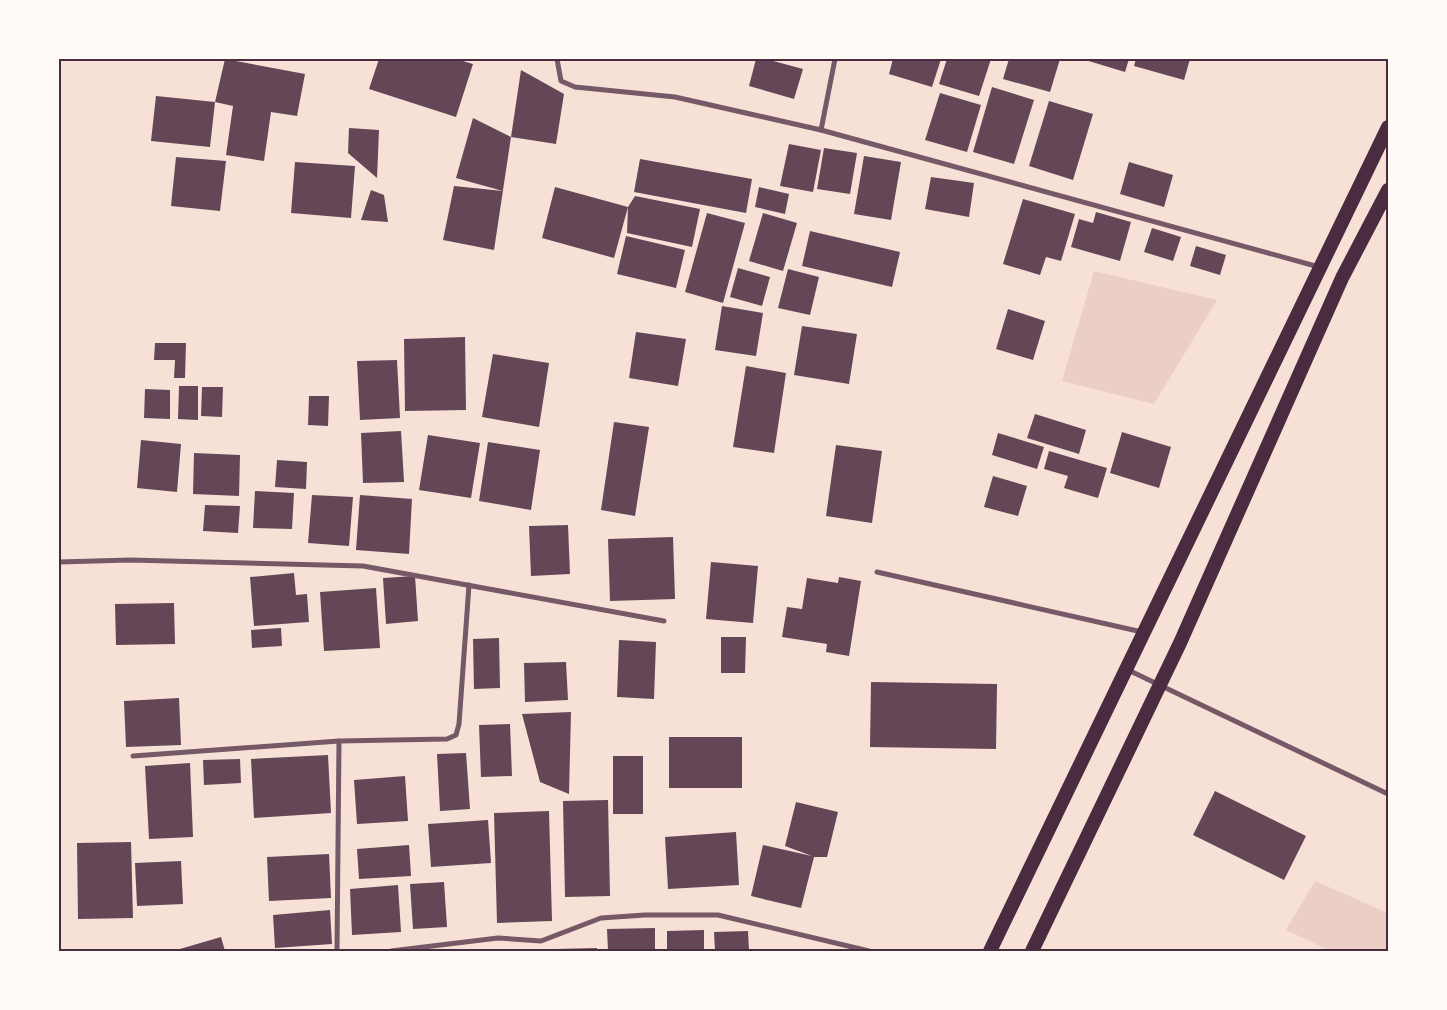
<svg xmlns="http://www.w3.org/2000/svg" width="1447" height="1010" font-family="Mulish,sans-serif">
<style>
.green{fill:#ebcfc5}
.building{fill:#644757}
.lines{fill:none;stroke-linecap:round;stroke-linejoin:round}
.minor{stroke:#755966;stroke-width:5}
.trunk{stroke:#4a2c40;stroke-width:14}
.neatline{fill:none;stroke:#4a2c40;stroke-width:2}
</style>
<rect width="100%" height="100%" fill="#f7e1d7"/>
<!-- green -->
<g class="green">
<path d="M1094,271L1217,300L1154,404L1062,381Z"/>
<path d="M1315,881L1388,913V951H1331L1286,930Z"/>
</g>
<!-- building -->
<g class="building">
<path d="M225,59L305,74L297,116L271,112L264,161L226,155L233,106L215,102L210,147L151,141L156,96L215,102Z"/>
<path d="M379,59H456L473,64L456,117L369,89Z"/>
<path d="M756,59H766L803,69L794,99L749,86Z"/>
<path d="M893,59H941L932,87L889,74Z"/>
<path d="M947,59H991L979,96L939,84Z"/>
<path d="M1009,59H1060L1050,92L1003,79Z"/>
<path d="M1082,59H1129L1125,72Z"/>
<path d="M1136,59H1190L1184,80L1134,66Z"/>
<path d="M521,70L564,94L556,144L511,137L494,250L443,240L454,186L503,191L456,178L473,118L511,137Z"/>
<path d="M992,87L1034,100L1014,164L973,152Z"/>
<path d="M940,93L981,105L967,152L925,140Z"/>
<path d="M1049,101L1093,114L1073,180L1029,166Z"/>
<path d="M349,128L379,130L377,178L348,153Z"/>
<path d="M789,144L821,150L813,192L780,186Z"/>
<path d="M824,148L857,153L850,194L817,189Z"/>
<path d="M864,156L901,162L891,220L854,214Z"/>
<path d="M176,157L226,161L220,211L171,206Z"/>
<path d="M640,159L752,179L746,213L634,192Z"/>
<path d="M295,162L355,166L351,218L291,213Z"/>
<path d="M1129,162L1173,175L1164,207L1120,194Z"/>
<path d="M931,177L974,183L969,217L925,209Z"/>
<path d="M555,187L628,207L635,196L700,209L692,247L627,233L628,207L614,258L542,238Z"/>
<path d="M759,187L789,194L785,214L755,207Z"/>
<path d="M371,190L384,195L388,222L361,220Z"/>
<path d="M1023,199L1075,214L1061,261L1046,257L1040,275L1003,264Z"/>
<path d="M1096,212L1131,222L1120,261L1071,247L1079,219L1093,223Z"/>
<path d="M707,213L745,223L723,303L685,292Z"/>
<path d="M763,213L797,223L783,271L749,261Z"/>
<path d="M1152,228L1181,237L1173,261L1144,252Z"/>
<path d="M810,231L900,252L892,287L802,266Z"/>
<path d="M626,236L685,250L676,288L617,274Z"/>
<path d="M1196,246L1226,255L1220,275L1190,266Z"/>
<path d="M738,268L770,277L762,306L730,297Z"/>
<path d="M788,269L819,277L810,315L778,308Z"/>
<path d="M722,306L763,313L756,356L715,350Z"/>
<path d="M1008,309L1045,321L1033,360L996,349Z"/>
<path d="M802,326L857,334L849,384L794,375Z"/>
<path d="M636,332L686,339L678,386L629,378Z"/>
<path d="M465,337L466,410L405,411L404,339Z"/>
<path d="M155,343H186L185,378H174L175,360H154Z"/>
<path d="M493,354L549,363L539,427L482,417Z"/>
<path d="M397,360L400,418L360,420L357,361Z"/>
<path d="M746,366L786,373L774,453L733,447Z"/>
<path d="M179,386H198V420L178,419Z"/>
<path d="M202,387H223L222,417L201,416Z"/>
<path d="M145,389L170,390V419L144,418Z"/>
<path d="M309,396H329L328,426L308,425Z"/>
<path d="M1035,414L1086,430L1079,454L1027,438Z"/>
<path d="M614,422L649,427L635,516L601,510Z"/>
<path d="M401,431L404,482L363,483L361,433Z"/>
<path d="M1122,432L1171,447L1159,488L1110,473Z"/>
<path d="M998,433L1044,447L1037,469L992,455Z"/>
<path d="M428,435L480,443L471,498L419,490Z"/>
<path d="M141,440L181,444L177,492L137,488Z"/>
<path d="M488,442L540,450L531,510L479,501Z"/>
<path d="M836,445L882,451L872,523L826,516Z"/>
<path d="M1049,451L1107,468L1098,498L1064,488L1068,476L1044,469Z"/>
<path d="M194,453L240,455L239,496L193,494Z"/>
<path d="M277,460L307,462L306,489L275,487Z"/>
<path d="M993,476L1027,486L1018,516L984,507Z"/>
<path d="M255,491L294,493L292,529L253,528Z"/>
<path d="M312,495L353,497L349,546L308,543Z"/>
<path d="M360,495L412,499L409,554L356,550Z"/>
<path d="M205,505L240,506L238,533L203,531Z"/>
<path d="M568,525L570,574L531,576L529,526Z"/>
<path d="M673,537L675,599L610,601L608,539Z"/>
<path d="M711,562L758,566L753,623L706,619Z"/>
<path d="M294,573L296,595L307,594L309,622L254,626L250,577Z"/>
<path d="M415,576L418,621L386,624L383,578Z"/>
<path d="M839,577L861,581L849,656L826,652L827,644L782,637L787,607L802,609L807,578L838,583Z"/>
<path d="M376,588L380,648L324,651L320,592Z"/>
<path d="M174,603L175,644L116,645L115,604Z"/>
<path d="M281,628L282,646L252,648L251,630Z"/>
<path d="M721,637H746L745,673H721Z"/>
<path d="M499,638L500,688L474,689L473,639Z"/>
<path d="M619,640L656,642L654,699L617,697Z"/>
<path d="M566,662L568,700L525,702L524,663Z"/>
<path d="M871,682L997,684L996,749L870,747Z"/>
<path d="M179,698L181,745L126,747L124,701Z"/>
<path d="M571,712L569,794L540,782L522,714Z"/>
<path d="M510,724L512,776L481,777L479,725Z"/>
<rect x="669" y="737" width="73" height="51"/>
<path d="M466,753L470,809L440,811L437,754Z"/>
<path d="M328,755L331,813L254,818L251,759Z"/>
<rect x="613" y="756" width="30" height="58"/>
<path d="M240,759L241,783L204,785L203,760Z"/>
<path d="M190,763L193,837L149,839L145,766Z"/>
<path d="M405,776L408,821L357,824L354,780Z"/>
<path d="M1215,791L1306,836L1284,880L1193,835Z"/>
<path d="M608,800L610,896L565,897L563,801Z"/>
<path d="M796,802L838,812L827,857H814L801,908L751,896L763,845L812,856L785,846Z"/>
<path d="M549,811L552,921L497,923L494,813Z"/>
<path d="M488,820L491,863L431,867L428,824Z"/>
<path d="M736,832L739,885L668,889L665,837Z"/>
<path d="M131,842L133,918L78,919L77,843Z"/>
<path d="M409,845L411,876L359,879L357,849Z"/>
<path d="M329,854L331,898L269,901L267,857Z"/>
<path d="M181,861L183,904L137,906L135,863Z"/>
<path d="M444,882L447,927L413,929L410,884Z"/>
<path d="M398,885L401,932L352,935L350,889Z"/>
<path d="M330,910L332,944L275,948L273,915Z"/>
<path d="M655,928V951H608L607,929Z"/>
<path d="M704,930V951H667V931Z"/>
<path d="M748,931L749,951H715L714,932Z"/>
<path d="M221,937L225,951H173Z"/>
<path d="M597,948V951H556V949Z"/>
</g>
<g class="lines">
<!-- minor -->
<g class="minor">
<path d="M557,59L561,81L575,87L675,97L821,130L1319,267"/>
<path d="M821,130L835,59"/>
<path d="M59,562L130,560L363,566L664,621"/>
<path d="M877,572L1142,632"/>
<path d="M1126,669L1388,794"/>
<path d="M133,756L339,741L447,739L456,735L459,724L469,585"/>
<path d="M337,951L339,741"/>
<path d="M391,951L498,938L541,941L601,918L645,915H718L869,951"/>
</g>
<!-- trunk -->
<g class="trunk">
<path d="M990,951L1388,127"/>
<path d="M1032,951L1180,643L1342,278L1388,190"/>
</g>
</g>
<!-- border -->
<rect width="1447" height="1010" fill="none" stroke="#fffaf5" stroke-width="120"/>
<rect x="60" y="60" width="1327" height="890" class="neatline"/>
</svg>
